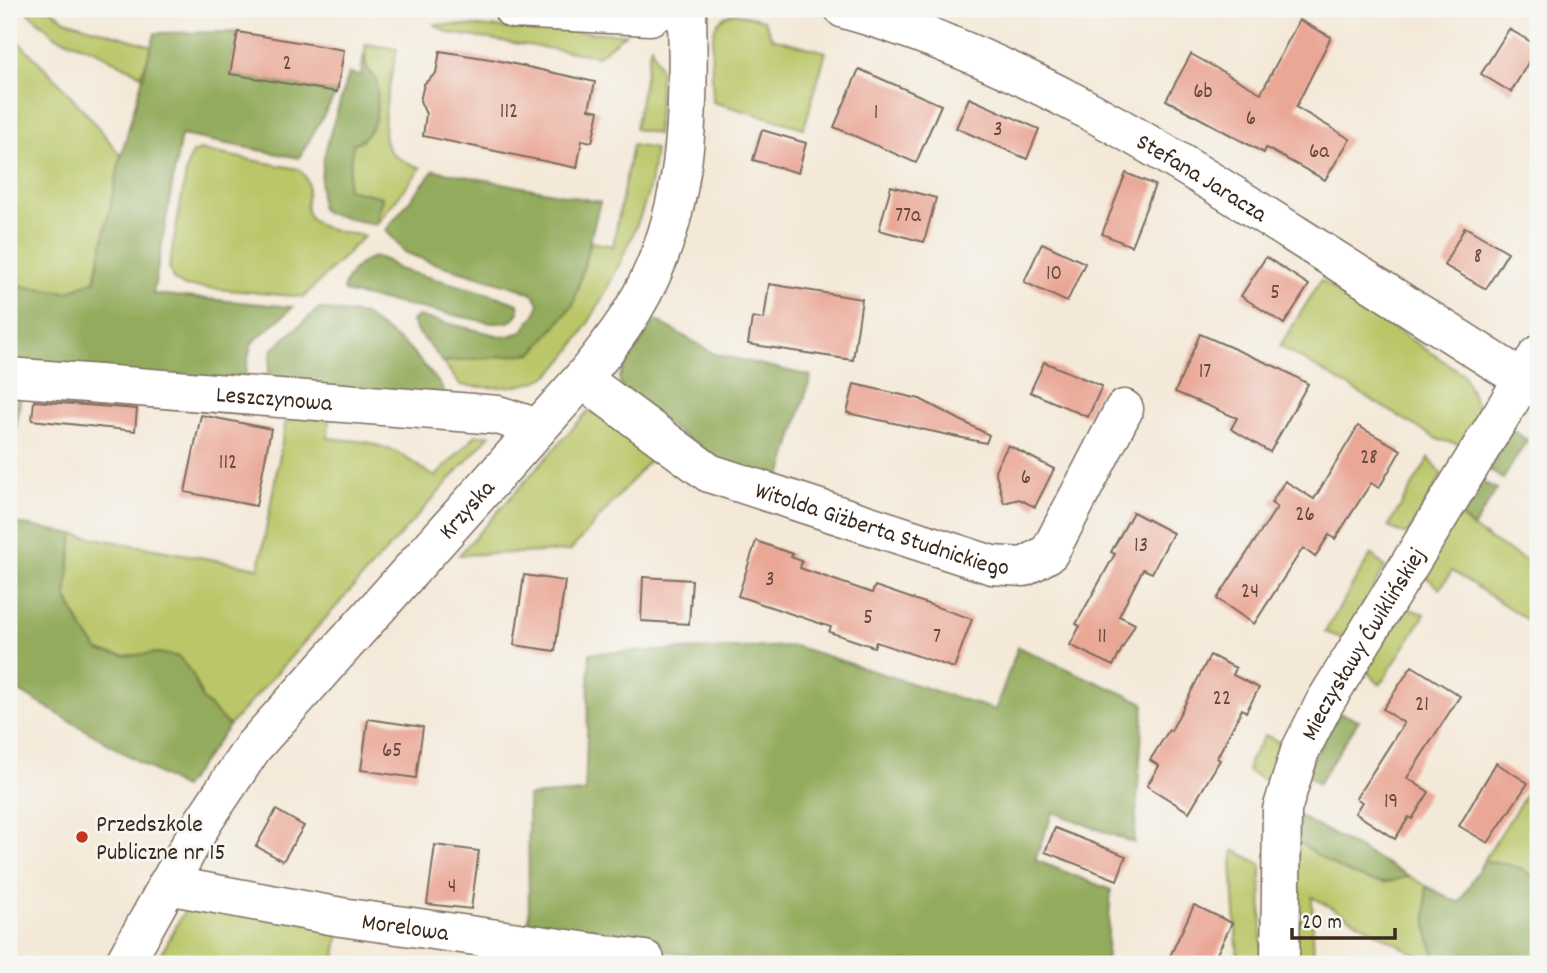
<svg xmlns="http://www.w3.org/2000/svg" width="1547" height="973" font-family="Dekko,sans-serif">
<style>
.green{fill:#bac668;stroke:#7a7843;stroke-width:2}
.forest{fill:#93ab5c;stroke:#676a3d;stroke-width:2}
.building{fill:#eaa796}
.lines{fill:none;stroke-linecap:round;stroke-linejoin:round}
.minor-casing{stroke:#7c6d5f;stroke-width:41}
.minor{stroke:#fff;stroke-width:38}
.poi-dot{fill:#c8321e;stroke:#f6f6f2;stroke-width:2.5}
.labels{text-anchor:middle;stroke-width:5;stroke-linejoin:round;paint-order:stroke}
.number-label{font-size:21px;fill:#67493c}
.street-label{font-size:24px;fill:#3b2a1e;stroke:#f6f6f2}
.poi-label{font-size:24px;fill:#3b2a1e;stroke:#f6f6f2;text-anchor:start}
</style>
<rect width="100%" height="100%" fill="#f6f6f2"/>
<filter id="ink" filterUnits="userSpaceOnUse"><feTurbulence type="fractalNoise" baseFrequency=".0143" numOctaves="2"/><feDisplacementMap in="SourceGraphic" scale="14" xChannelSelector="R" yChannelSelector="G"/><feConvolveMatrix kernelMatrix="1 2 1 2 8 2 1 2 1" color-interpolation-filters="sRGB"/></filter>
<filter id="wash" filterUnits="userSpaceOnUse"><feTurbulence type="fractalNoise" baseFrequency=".00686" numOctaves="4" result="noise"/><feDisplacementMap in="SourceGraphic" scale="28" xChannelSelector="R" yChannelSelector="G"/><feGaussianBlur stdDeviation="1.57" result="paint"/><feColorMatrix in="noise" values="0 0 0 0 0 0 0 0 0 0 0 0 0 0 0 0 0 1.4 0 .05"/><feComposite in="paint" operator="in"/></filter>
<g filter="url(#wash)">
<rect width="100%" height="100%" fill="#f4e9d8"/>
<!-- green -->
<g class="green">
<path d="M24,9H50L65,20L152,46L141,75L94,50L57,37Z"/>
<path d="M735,13L764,20L772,38L826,52L804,128L713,102C713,83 708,39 717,24C722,17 728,15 735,13Z"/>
<path d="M433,24L625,34L598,56L449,33Z"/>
<path d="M9,33C50,71 87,112 121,156L95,281L68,292L27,287L9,282Z"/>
<path d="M366,44L397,49C393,71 377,129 388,148C395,159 409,163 421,168L376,225L382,197L347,189L353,144L363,140L377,81C366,68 363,60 366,44Z"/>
<path d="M651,46L661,71L657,134L635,129Z"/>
<path d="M632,145L655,149C653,163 652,178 648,192C639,230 575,367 540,380C517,389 484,388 460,385L443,362L533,353L573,305L591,242L613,246Z"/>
<path d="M200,150L298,169C321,185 294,206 315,222C327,232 350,233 364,236L304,297L183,286L173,279L169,267L188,162L193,153Z"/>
<path d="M1321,280L1463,374L1479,410L1460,444L1439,440L1280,346Z"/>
<path d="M588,411L609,414L657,452L570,551L459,555Z"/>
<path d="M287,415L329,420L328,438L367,442L397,452L435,477L476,435H490L229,726L203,700L193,675L158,653L125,656L99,652L83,630L66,596L73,534L259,568Z"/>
<path d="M1429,458L1442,475L1407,535L1388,527Z"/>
<path d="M1458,508C1467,532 1516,554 1538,567V627L1452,571L1440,589L1421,572Z"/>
<path d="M1371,554L1385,567L1344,639L1325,632Z"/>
<path d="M1398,605L1425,614L1380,685L1364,669Z"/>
<path d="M1265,735L1286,746L1273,785L1248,771L1249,762Z"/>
<path d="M1538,775V880C1521,866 1506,863 1483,862Z"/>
<path d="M1298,841L1384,883L1409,876L1426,886C1426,913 1425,940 1440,964H1433L1312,897L1314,964H1294Z"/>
<path d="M1234,850L1261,864L1262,964H1238L1232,863Z"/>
<path d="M190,900L340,925L334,964H156Z"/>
</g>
<!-- forest -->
<g class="forest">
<path d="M238,32L230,74L337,92L299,158L181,135L153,294L293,307L251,344L243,384L9,369V282L27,287L68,292L95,280L121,156L155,33Z"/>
<path d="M364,54L366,68L377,81C378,107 380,132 353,144L347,189L382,197L376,225L326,213L321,209C316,160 336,119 349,73L361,76Z"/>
<path d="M434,170L600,202L573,305L533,353L443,362L416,330L412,321L417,316L505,337L522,332L536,313L539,303L534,295L518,288L427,261L404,252L386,230Z"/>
<path d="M377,257L387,261L398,269L490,294L518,304L519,312C512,324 504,323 492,323L348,293L343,290C347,275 361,258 377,257Z"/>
<path d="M318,309L364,315L409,348L440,384L446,398L266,386L272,350Z"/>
<path d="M656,320L715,354L811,376L779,483L716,460L623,392L619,378L625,365Z"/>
<path d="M9,387L22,389L9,472Z"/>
<path d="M1511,429L1527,440L1503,479L1485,467Z"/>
<path d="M1477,480L1497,489L1473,528L1462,518L1458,508Z"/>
<path d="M9,522L73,534L66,596L83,630L99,651L125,656L158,653L179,657L193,675L203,700L229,726L183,788L9,685Z"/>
<path d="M795,646L995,710L1018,647L1144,703L1134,843L1053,812L1035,860L1111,890L1106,964H943L905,961L902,964H730L665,951L529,929L528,796L585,792L590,653Z"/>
<path d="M1339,713L1359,720L1318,784L1305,774Z"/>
<path d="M1299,816L1409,876C1401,878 1390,883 1382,882C1356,881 1318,857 1298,841Z"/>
<path d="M1483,862C1506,863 1521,866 1538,880V964H1440C1425,940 1426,913 1426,886L1459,903Z"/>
</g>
<g id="blocks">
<!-- building -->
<g class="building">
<path d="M1299,20L1331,37L1296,107L1350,139L1325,180L1266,148L1264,153L1166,100L1191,54L1261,93Z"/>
<path d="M1509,29L1538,46L1511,92L1481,74Z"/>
<path d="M238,32L344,50L337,92L230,74Z"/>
<path d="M440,51L496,60L595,82L589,109L599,111L592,142L582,140L577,168L423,136L426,114L420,101L424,84L436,73Z"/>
<path d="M859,69L941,105L916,163L834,127Z"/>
<path d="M969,98L1039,129L1027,159L956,128Z"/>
<path d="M762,130L806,143L798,173L753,160Z"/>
<path d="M1126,173L1155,185L1131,246L1102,234Z"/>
<path d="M891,186L936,198L924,242L879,230Z"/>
<path d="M1465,227L1508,252L1486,289L1444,265Z"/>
<path d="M1042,243L1085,263L1067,302L1024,282Z"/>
<path d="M1266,257L1309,285L1284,324L1241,296Z"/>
<path d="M769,284L862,299L853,360L748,344L752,318L764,319Z"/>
<path d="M1200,334L1281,369L1308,384L1270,452L1231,429L1237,418L1175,392Z"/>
<path d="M1044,362L1102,386L1088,417L1030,392Z"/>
<path d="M854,384L920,399L989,435L986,443L847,413Z"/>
<path d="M34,401L137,409L135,431L32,420Z"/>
<path d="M201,415L271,429L256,506L185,492Z"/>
<path d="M1358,426L1401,450L1379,488L1371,483L1335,539L1329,535L1315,557L1303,548L1254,624L1217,599L1277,507L1271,503L1285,481L1314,499Z"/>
<path d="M1008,445L1054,469L1035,507L1019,499L1004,503L995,470Z"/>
<path d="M1133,512L1173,533L1152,573L1143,569L1119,616L1135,624L1113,666L1070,645L1080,626L1076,624L1115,554L1111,552Z"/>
<path d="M756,541L793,554L791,557L802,561L800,568L872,593L875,586L972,619L954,668L876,642L874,647L829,632L831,627L738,596Z"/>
<path d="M524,575L565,581L555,651L514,645Z"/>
<path d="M643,577L692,580L689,624L641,621Z"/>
<path d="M1210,655L1236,668L1233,675L1259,688L1246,712L1242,709L1217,758L1220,760L1189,812L1147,786L1159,766L1150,760L1169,730L1171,731Z"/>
<path d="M1412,666L1460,696L1407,778L1429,792L1412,819L1409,817L1395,839L1355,813L1362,802L1356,798L1404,723L1383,709Z"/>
<path d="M368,719L423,727L416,778L361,770Z"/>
<path d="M1496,763L1528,783L1488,843L1459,826Z"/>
<path d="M276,810L304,826L283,861L256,846Z"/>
<path d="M1055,828L1126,856L1117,880L1045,852Z"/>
<path d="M435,845L479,851L471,909L427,904Z"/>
<path d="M1194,905L1232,923L1212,964H1187L1170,956Z"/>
</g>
</g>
</g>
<g filter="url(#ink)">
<use href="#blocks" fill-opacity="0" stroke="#7c6d5f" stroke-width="2"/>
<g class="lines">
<defs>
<g id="minor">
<path d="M513,9L650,16L662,9"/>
<path id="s1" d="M844,9C1007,54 1152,143 1293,233C1375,285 1457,337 1538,389"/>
<path id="s2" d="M9,377L498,415L538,428"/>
<path id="s3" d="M582,379L709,473L992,565L1024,567L1049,553L1124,409"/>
<path id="s4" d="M167,885L341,917L645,960"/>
<path id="s5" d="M124,964L203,822L253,747L582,379C600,357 618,335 633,310C690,216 689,115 687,9"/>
<path id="s6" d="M1280,964L1282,810L1300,751L1325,702L1538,355"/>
</g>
</defs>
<!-- minor casing -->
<use href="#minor" class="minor-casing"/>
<!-- minor -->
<use href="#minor" class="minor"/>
</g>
</g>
<!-- markers -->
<circle class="poi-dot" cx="82" cy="837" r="7"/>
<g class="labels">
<!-- number labels -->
<g class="number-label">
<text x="287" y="69">2</text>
<text x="1203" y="97">6b</text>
<text x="509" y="117">112</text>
<text x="876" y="118">1</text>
<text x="1251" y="124">6</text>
<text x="998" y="135">3</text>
<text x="1319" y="157">6a</text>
<text x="908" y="221">77a</text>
<text x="1478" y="262">8</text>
<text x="1054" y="279">10</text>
<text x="1275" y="298">5</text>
<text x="1205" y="377">17</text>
<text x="1369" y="463">28</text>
<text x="228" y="468">112</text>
<text x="1026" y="483">6</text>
<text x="1305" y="520">26</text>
<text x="1141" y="551">13</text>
<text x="770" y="585">3</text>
<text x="1250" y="597">24</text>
<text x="868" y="623">5</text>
<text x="937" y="642">7</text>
<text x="1102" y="642">11</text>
<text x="1222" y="704">22</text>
<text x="1422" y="710">21</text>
<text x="392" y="756">65</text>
<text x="1391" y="807">19</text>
<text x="452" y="892">4</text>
</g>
<!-- street labels -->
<g class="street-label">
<text dy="8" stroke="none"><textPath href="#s1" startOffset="397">Stefana Jaracza</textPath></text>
<text dy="8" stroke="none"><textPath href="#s2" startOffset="266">Leszczynowa</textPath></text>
<text dy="8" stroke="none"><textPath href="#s5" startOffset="572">Krzyska</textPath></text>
<text dy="8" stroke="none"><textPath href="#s3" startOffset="340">Witolda Giżberta Studnickiego</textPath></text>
<text dy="8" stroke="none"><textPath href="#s6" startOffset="340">Mieczysławy Ćwiklińskiej</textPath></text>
<text dy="8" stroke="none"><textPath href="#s4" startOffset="242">Morelowa</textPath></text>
</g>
<!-- poi labels -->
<g class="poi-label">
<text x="96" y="831">Przedszkole<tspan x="96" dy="28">Publiczne nr 15</tspan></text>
</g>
</g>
<!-- margin -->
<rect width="1547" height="973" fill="none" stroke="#f6f6f2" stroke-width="35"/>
<!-- scale -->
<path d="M1292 928v10h103v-10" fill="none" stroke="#3b2a1e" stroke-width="3.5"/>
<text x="1302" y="928" font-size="21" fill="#3b2a1e" stroke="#f6f6f2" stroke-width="5" paint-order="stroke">20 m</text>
</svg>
